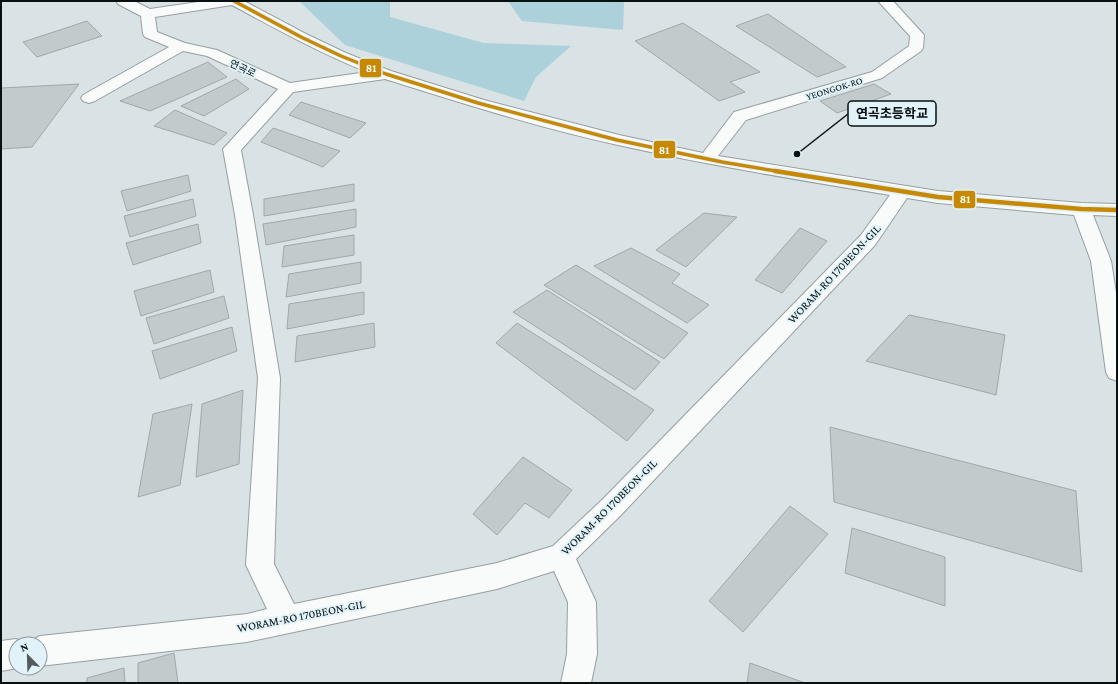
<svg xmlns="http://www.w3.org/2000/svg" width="1118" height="684" font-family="'Crimson Pro','Noto Sans KR',serif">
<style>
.green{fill:#add1db}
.building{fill:#c2cacc;stroke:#a1a8ab}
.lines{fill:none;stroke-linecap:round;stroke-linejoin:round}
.minor-casing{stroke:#979ea0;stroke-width:2}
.minor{fill:#f9fbfb;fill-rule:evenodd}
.bus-1-far1-casing{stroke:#e1f3f9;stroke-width:5.5}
.bus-1-casing{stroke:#e1f3f9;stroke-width:8}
.bus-1-far1{stroke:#c78804;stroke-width:3.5}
.bus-1{stroke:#c78804;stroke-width:4.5}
.labels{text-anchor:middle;stroke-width:4;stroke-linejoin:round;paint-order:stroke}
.far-street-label{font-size:10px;fill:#091012;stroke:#e1f3f9}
.street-label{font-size:12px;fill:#091012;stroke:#e1f3f9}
.leader{fill:none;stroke:#091012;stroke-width:1.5}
.callout-dot{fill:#091012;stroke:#e1f3f9;stroke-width:1.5}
.callout{fill:#e1f3f9;stroke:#091012;stroke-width:1.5}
.callout-label{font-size:13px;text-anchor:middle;font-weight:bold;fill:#091012}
.line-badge{stroke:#e1f3f9;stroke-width:1.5}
.badge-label{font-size:11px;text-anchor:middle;font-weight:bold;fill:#fff}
</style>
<rect width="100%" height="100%" fill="#d9e2e5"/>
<!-- green -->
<g class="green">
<path d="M299,1H390V17L484,43L571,46L536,77L524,101L345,45Z"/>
<path d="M508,1H624L623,30L522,21Z"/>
</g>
<!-- building -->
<g class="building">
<path d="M768,14L846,67L817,77L736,26Z"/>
<path d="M87,21L102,36L37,57L23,42Z"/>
<path d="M683,23L760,72L730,82L745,92L719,101L635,41Z"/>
<path d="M208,62L227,77L150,111L120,101Z"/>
<path d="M236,79L249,89L204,116L181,106Z"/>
<path d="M79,84L32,147L1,149V88Z"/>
<path d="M874,84L891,94L837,113L820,101Z"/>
<path d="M301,102L366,123L350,138L289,115Z"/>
<path d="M175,110L227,133L214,145L154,126Z"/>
<path d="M273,128L340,151L323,167L261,142Z"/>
<path d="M188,175L191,191L127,211L121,191Z"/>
<path d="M354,184V201L264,216V199Z"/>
<path d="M193,199L196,216L130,237L124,216Z"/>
<path d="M356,209V227L266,245L263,224Z"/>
<path d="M704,213L737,217L686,267L656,250Z"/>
<path d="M198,224L201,243L133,265L126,243Z"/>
<path d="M800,228L827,241L782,293L755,280Z"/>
<path d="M354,235V255L282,267L284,246Z"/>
<path d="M631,248L680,274L672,283L709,305L687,323L594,266Z"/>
<path d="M361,262V283L286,297L289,274Z"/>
<path d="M576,265L688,333L664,359L544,285Z"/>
<path d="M210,270L214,292L141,316L134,291Z"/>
<path d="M547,290L660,362L635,390L513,312Z"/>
<path d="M364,292V314L287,329L289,304Z"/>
<path d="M224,296L229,318L154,344L146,318Z"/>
<path d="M909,315L1005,335L996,395L866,361Z"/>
<path d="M374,323L375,347L295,362L297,336Z"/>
<path d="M517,323L654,410L627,441L496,343Z"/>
<path d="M232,327L237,351L160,379L152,351Z"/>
<path d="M243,390L239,464L196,477L202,404Z"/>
<path d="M192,404L180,485L138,497L153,414Z"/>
<path d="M830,427L1076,491L1082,572L834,502Z"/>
<path d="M523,457L572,490L549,518L525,503L497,535L473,514Z"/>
<path d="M790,506L828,534L743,632L709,601Z"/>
<path d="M852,528L945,557V606L845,573Z"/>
<path d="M174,653L178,683H138V663Z"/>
<path d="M750,663L805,683H747Z"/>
<path d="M124,668L125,683H87V678Z"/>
</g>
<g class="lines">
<defs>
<g id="minor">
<path d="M116,1H134L150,9L205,1H244L306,34L346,53L391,71L484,100L619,135L703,153L734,112L872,72L909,46L910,36L878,1H893L924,35L923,48L921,51L882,78L746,120L718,156L938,191L1081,203L1117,204V216L1093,215L1111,261L1117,299V381L1109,378L1106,372L1091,261L1074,215L938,203L907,198L875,245L621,515L576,559L596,602L597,654L591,683H561L567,654L568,602L554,571L497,589L247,642L40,666V644H28L30,641L40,636L247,614L267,609L246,565L258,378L235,215L223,149L278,89L207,56L183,51L95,101L89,103L83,101L81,98L83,95L169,47L145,37L143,34L141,16L118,4ZM232,5C276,29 320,53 367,72L290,83L217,50L185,43L157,32L155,17ZM385,79C462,103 539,128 618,145C708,165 799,180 890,195L861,235L603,499L553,546L497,563L294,604L274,564L280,378L253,215L241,150L293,92Z"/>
<path d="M16,639L27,644H16V668H18L1,671V641Z"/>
</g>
</defs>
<!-- minor casing -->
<use href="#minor" class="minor-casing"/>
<!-- minor -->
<use href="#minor" class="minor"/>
<defs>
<path id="bus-1-far1" d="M234,1L301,37L341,56L386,74L478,103L617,140L722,162L782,172"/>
<path id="bus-1" d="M775,171L938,197L1081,209L1117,210"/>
</defs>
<!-- bus-1-far1 casing -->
<use href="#bus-1-far1" class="bus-1-far1-casing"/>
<!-- bus-1 casing -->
<use href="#bus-1" class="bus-1-casing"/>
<!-- bus-1-far1 -->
<use href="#bus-1-far1" class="bus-1-far1"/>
<!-- bus-1 -->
<use href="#bus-1" class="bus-1"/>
</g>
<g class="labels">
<!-- far-street labels -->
<g class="far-street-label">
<text transform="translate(243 68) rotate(25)" y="4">연곡로</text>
<text transform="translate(834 88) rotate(-17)" y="4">YEONGOK-RO</text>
</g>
<!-- street labels -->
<g class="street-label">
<text transform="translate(834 274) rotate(-47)" y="4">WORAM-RO 170BEON-GIL</text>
<text transform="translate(609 507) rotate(-45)" y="4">WORAM-RO 170BEON-GIL</text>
<text transform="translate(301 616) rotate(-11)" y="4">WORAM-RO 170BEON-GIL</text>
</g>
</g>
<!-- callouts -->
<path class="leader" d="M797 154L848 114"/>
<circle class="callout-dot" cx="797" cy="154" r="4"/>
<rect class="callout" x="848" y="101" width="88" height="25" rx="4"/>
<g class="callout-label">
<text x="892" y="118">연곡초등학교</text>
</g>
<g class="line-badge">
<rect x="359" y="58" width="23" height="20" rx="4" fill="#c78804"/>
<rect x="653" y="140" width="23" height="19" rx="4" fill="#c78804"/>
<rect x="953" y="190" width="23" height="19" rx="4" fill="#c78804"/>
</g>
<g class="badge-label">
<text x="371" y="72">81</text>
<text x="664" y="154">81</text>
<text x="965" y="203">81</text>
</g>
<!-- border -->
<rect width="1118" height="684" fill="none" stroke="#091012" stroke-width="4"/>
<!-- north arrow -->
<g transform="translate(28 656) rotate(337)"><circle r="19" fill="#e1f3f9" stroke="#8b989d"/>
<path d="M0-3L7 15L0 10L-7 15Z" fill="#525a5c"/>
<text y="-6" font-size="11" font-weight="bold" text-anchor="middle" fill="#091012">N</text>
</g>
</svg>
